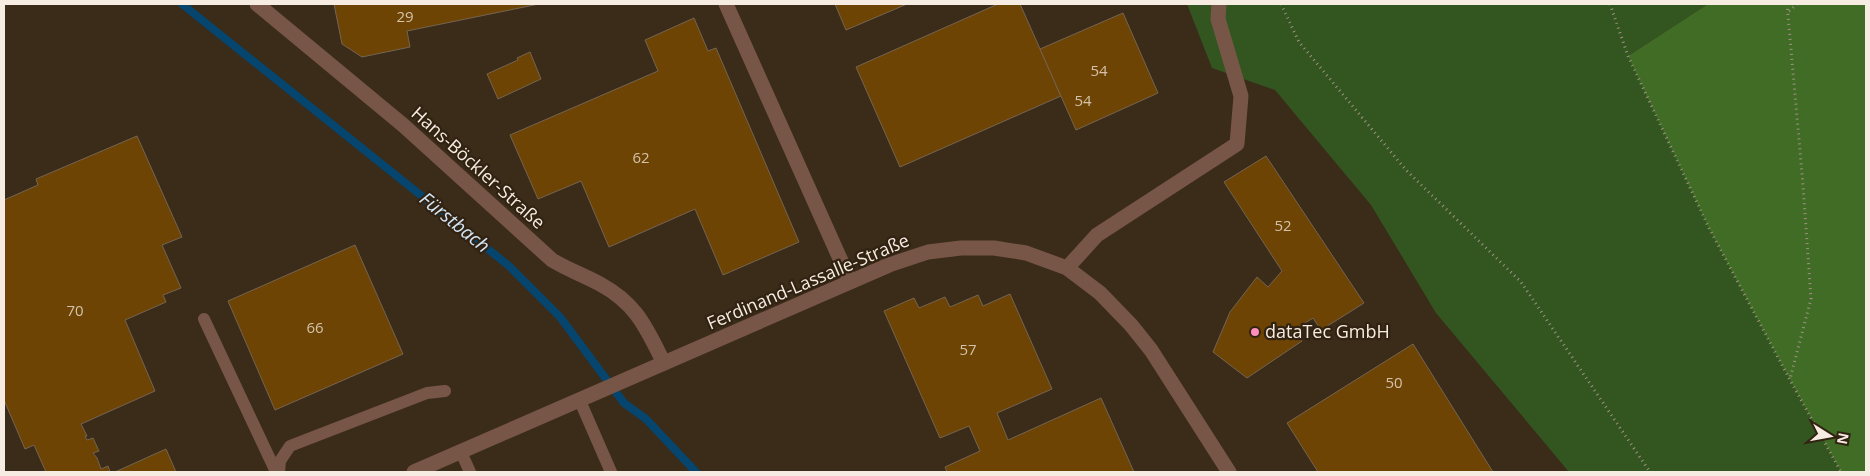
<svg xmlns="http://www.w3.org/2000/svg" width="1870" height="476" font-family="'Open Sans',sans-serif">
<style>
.green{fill:#335520}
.forest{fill:#406c25}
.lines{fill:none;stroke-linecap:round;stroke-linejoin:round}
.stream{stroke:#05456e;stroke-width:8}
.building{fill:#6d4404;stroke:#756451}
.path{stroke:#9f9385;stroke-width:3;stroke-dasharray:1 4;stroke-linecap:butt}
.lane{stroke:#785647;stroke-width:12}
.street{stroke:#785647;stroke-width:15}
.poi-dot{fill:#fe8ebd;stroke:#312211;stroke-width:2}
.labels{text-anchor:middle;stroke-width:4.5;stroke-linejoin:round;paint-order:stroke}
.number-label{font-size:15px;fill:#d4c2aa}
.street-label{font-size:18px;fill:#f6ece1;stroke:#312211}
.poi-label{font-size:18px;fill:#f6ece1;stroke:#312211;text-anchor:start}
.water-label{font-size:19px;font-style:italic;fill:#d4e6f6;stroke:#312211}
</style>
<rect width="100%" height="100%" fill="#3b2c1a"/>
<!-- green -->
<path class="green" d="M1187,4H1708L1628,56L1790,380L1841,472H1569L1436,313L1371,205L1275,90L1212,68Z"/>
<!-- forest -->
<path class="forest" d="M1708,4H1866V472H1841L1790,380L1709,228L1628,56Z"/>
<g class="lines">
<!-- stream -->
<path class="stream" d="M182,4L509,266L560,317L624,403L646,419L696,472"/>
</g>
<!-- building -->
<g class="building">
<path d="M334,4H539L407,31L410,47L362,57L342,44Z"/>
<path d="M835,4H907L846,30Z"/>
<path d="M998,4H1020L1061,96L900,167L856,67Z"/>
<path d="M1123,13L1158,93L1076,130L1040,49Z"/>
<path d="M694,18L708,51L716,48L799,242L723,275L695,209L609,247L581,181L538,199L510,135L658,71L645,40Z"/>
<path d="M530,52L541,79L498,99L487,74L518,60L517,58Z"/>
<path d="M137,136L182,237L162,245L181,288L163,295L166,302L125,320L155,391L81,424L87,436H85L87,440L93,438L99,451L93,453L97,458L101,469L108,466L110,472H46L34,445L25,449L4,400V200L38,185L36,179Z"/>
<path d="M1266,156L1364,303L1321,330L1313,318L1294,330L1302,341L1247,378L1213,352L1230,312L1257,277L1268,287L1282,271L1224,182Z"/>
<path d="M355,245L403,354L275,410L228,301Z"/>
<path d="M1010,294L1052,389L997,413L1008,440L1101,398L1134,472H947L945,467L980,451L969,426L940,438L884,311L914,298L919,308L945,297L950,307L978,295L983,306Z"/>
<path d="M1413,344L1493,472H1318L1287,423Z"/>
<path d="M166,449L176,472H115Z"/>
</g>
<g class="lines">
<!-- path -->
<g class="path">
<path d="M1281,4L1299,42L1406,170L1521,282L1650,472"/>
<path d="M1610,4L1628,56L1709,228L1790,380L1841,472"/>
<path d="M1787,4L1803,185L1811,299L1790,379"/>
<path d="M1789,11L1797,4"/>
</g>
<!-- lane -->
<g class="lane">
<path d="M204,319L276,472"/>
<path d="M580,401L611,472"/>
<path d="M461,452L470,472"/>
<path d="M279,472L280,461L290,446L427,393L445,391"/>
</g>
<!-- street -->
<g class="street">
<path d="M257,4L403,125L552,260C568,270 584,275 600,284C637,304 646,328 664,363"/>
<path d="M726,4L850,281"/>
<path d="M1067,268L1097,235L1237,144L1241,96L1218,19L1219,4"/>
<path d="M414,472L889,265L928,252L961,248H994L1026,253L1067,268L1100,293L1131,325L1151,350L1229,472"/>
</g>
</g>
<!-- markers -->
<circle class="poi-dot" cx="1255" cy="332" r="5"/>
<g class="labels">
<!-- number labels -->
<g class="number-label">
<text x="405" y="22">29</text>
<text x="1099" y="76">54</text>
<text x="1083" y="106">54</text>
<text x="641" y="163">62</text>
<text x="1283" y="231">52</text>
<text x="75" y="316">70</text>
<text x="315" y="333">66</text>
<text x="968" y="355">57</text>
<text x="1394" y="388">50</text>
</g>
<!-- street labels -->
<g class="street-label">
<text transform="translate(478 168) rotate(42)" y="6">Hans-Böckler-Straße</text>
<text transform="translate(808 282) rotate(-23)" y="6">Ferdinand-Lassalle-Straße</text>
</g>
<!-- poi labels -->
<g class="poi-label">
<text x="1265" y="338">dataTec GmbH</text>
</g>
<!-- water labels -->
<g class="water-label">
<text transform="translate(455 222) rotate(39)" y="7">Fürstbach</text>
</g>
</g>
<!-- border -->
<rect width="1870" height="476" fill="none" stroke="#f6ece1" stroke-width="10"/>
<!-- north arrow -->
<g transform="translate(1830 436) rotate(101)" stroke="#312211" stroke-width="4" paint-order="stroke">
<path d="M0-4L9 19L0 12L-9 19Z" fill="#f6ece1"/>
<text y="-8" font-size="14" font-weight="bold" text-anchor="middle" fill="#f6ece1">N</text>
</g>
</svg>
